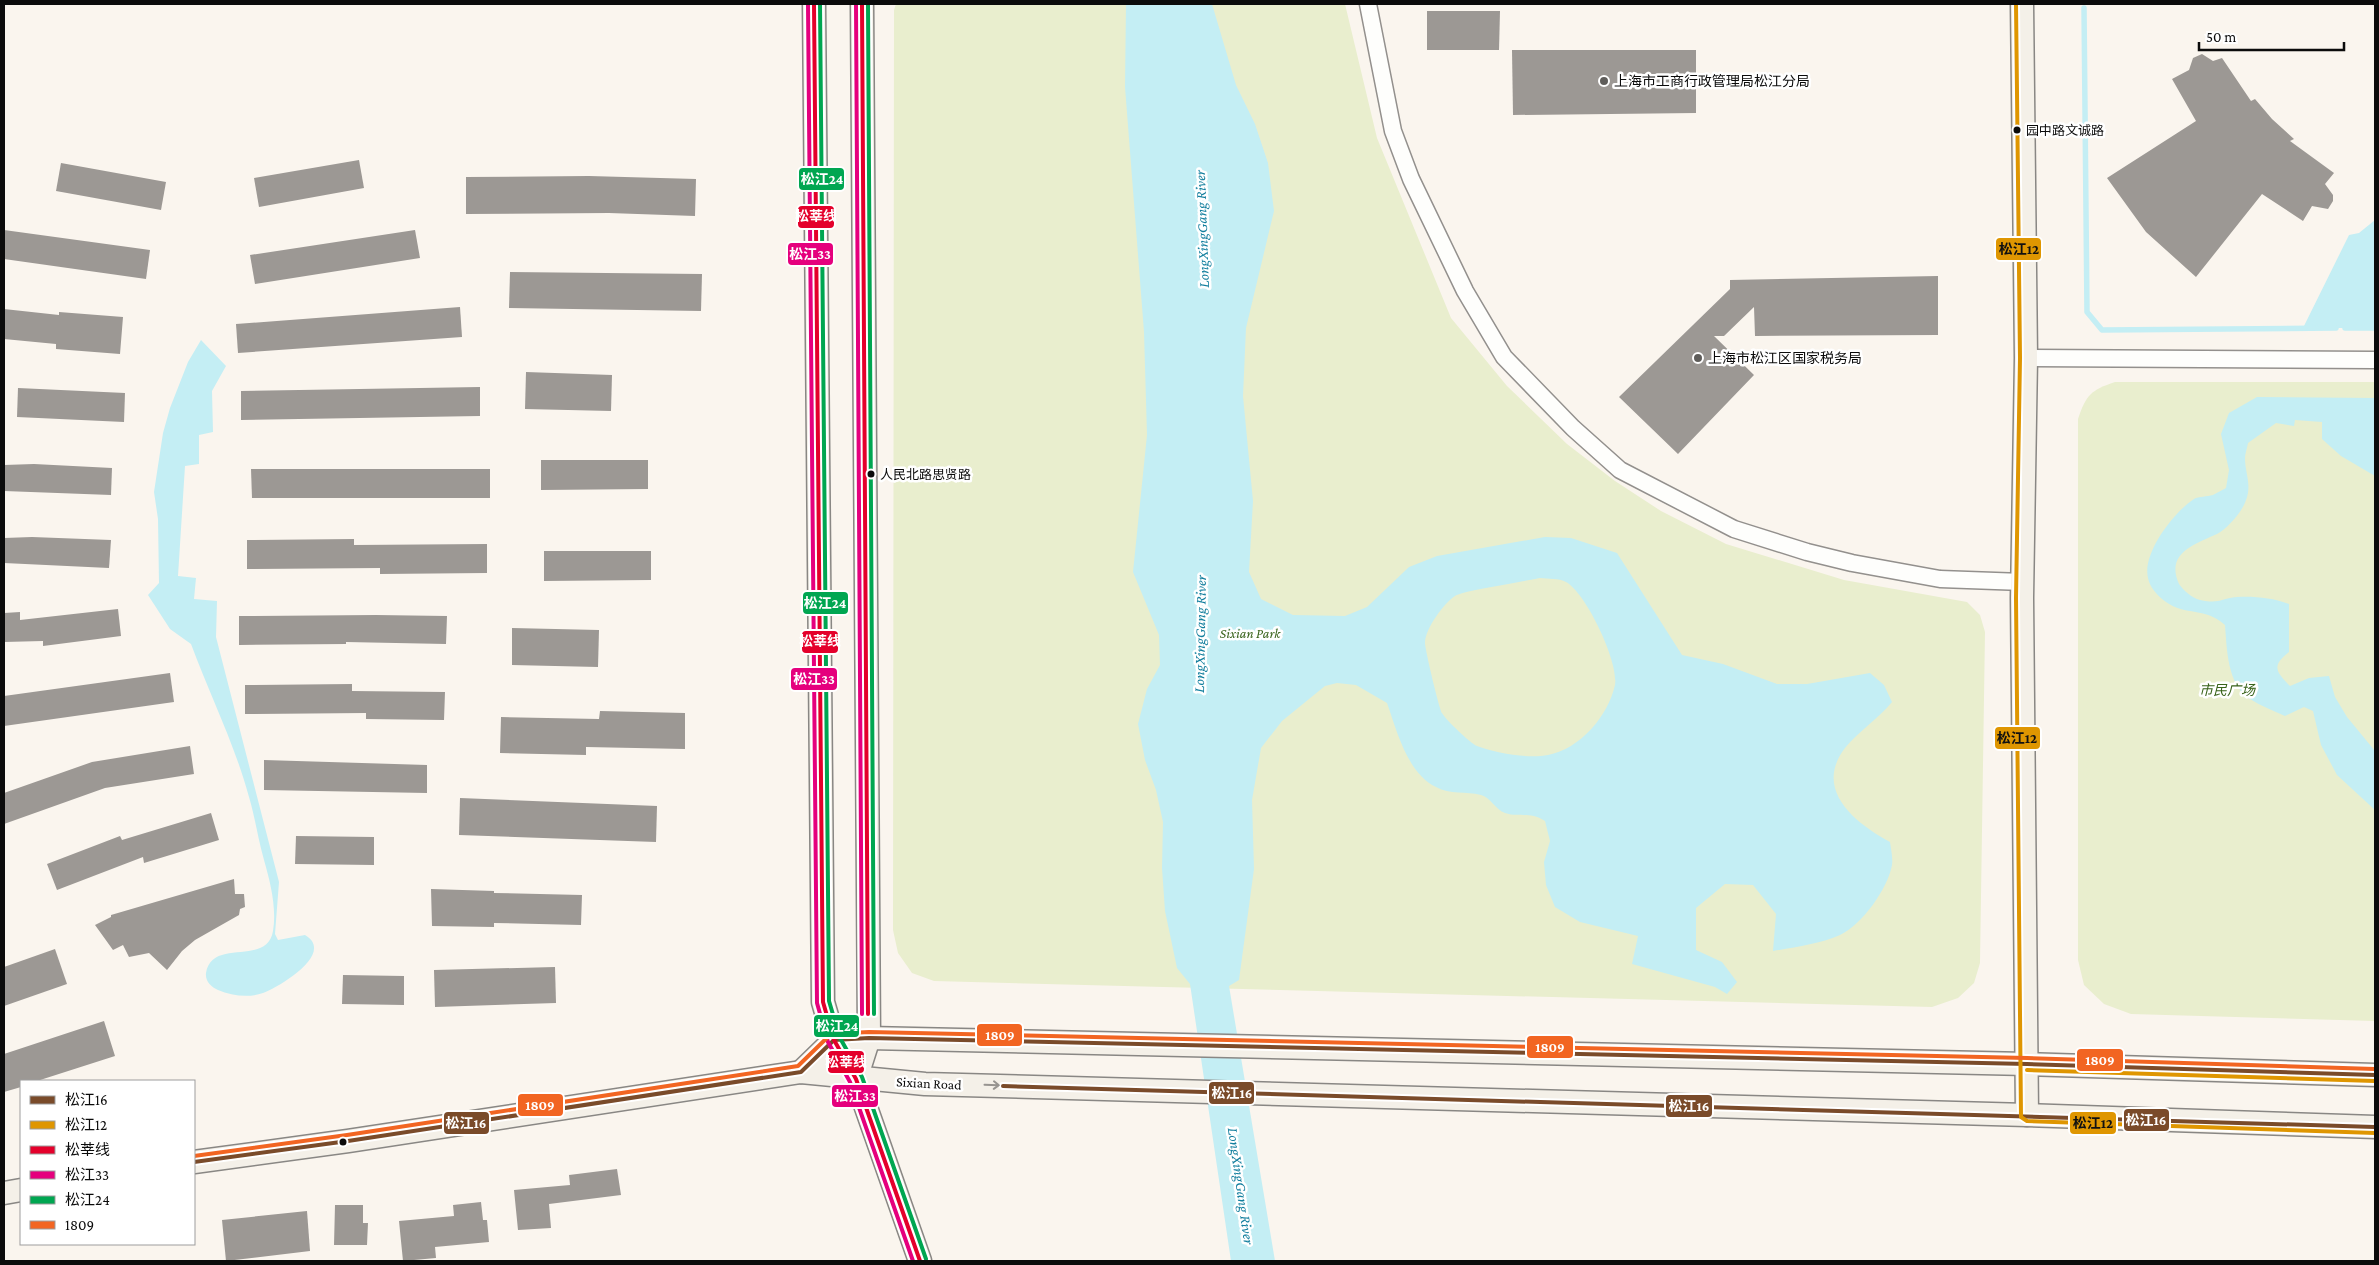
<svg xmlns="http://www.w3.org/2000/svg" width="2379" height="1265" font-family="'Crimson Pro','Noto Sans SC',serif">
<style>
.green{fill:#e9eece}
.water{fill:#c4eef4;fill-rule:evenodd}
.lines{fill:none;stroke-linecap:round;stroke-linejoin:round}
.stream{stroke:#c4eef4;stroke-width:5.5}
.building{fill:#9c9894}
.street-casing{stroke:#93908d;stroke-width:19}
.secondary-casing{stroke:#898784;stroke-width:25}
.street{stroke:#fefefc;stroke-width:16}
.secondary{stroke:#f4f0e8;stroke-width:22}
.bus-1-casing{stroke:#fff;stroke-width:8}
.bus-2-casing{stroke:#fff;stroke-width:8}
.bus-3-casing{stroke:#fff;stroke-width:8}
.bus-4-casing{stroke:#fff;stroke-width:8}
.bus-5-casing{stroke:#fff;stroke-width:8}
.bus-6-casing{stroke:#fff;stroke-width:8}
.bus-1{stroke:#7a4b2a;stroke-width:4}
.bus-2{stroke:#df9601;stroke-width:4}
.bus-3{stroke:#e4002b;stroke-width:4}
.bus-4{stroke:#e5007d;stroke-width:4}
.bus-5{stroke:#00a651;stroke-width:4}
.bus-6{stroke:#f26522;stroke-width:4}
.oneway{stroke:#979490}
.poi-dot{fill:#5f5d5a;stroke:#fff;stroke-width:2}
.bus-dot{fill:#0b0b0b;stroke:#fff;stroke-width:2}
.labels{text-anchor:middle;stroke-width:5;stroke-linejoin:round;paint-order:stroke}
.bus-label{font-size:13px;fill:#0b0b0b;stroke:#fff;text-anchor:start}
.poi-label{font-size:14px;fill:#0b0b0b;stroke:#fff;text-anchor:start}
.park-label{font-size:14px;font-style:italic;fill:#39631b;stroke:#fff}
.street-label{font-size:14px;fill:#0b0b0b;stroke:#fff}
.water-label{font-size:15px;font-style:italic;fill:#137f9e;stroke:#fff}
.line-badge{stroke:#fff;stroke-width:2}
.badge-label{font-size:14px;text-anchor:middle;font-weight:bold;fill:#fff}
.pale-badge-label{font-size:14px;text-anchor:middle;font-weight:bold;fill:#111}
</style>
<rect width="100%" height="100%" fill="#faf5ee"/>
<!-- green -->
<g class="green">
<path d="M896,4H1345L1377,138L1451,318L1507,386L1567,444L1615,481L1661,511L1726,544L1844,580L1967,602L1980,615L1985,632L1980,963L1974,983L1958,998L1932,1007L934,981L912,973L898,953L893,930L894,10Z"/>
<path d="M2115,382H2375V1021L2131,1014L2104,1004L2084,985L2078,960V419C2086,395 2091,390 2115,382Z"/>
</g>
<!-- water -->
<g class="water">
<path d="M1126,4H1212L1236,85L1255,124L1268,163L1274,211L1246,328L1243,396L1253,501L1249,572L1261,599L1293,615L1345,616L1367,607L1409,567L1437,556L1545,537L1571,538L1617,553L1682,655L1723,664L1777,684H1807L1870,673L1884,685L1892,702C1878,719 1859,731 1845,748C1813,790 1855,823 1890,842C1891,849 1893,858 1892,865C1888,888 1862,925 1840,935C1819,944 1796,947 1773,951L1776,914L1753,885L1725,884L1696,908V950L1722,962L1737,982L1727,994L1715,987L1632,964L1638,936L1580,922L1555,907L1546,885L1544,862L1550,841L1545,821C1529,811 1520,818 1505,813C1496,810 1490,797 1481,795C1466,791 1450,795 1436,787C1407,773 1397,731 1387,703L1356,685L1337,683L1325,686L1282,721L1261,748L1252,800L1254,869L1239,980L1229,986L1275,1261H1231L1190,984L1177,968L1165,911L1162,868L1163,822L1156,790L1145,760L1138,724L1147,689L1160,665L1159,635L1133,572L1147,435L1144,332L1125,87ZM1540,578C1548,579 1559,578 1566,582C1586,593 1619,662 1615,685C1608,716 1580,749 1548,755C1528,759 1496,753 1477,746C1470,743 1446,720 1442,713C1439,708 1425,649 1425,643C1425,629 1444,603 1455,596C1461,591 1527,581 1540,578Z"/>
<path d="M2375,220V328H2303L2349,235L2359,233Z"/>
<path d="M201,340L226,366L212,391L213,432L199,435V464L185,466L178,576L196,578L194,599L217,601L216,637L279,882L275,934L278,940L305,935C336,953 279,987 263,993C249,998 232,996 218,990C211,987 205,981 206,973C212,937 267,967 273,931C277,908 270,881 264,860C258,839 255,817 249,797C235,745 210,695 191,644L170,629L148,595L159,583L158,519L154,492L163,433L170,408L188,362Z"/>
<path d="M2257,397L2375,398V476L2341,456L2322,439V422L2295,420L2294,426L2276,423L2248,443C2247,448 2245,454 2245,458C2245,473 2252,485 2246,500C2242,512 2228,528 2217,534C2195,544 2165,553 2179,584C2183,590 2192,598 2200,600C2220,604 2219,599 2237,597C2255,596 2273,598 2289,604V652C2271,666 2276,672 2290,686L2309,678L2329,676L2335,697L2347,717L2375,751V810L2337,775L2321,745L2313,711L2304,707L2285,716C2274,711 2261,706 2250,699C2227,685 2227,649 2225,625C2206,607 2185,616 2166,602C2158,596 2150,588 2148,578C2142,553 2174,512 2194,499C2199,496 2207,497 2213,495C2217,493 2222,490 2226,488L2229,470L2221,434L2229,413Z"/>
</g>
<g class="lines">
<!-- stream -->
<g class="stream">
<path d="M2084,8L2087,312L2102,330L2336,328"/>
<path d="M2345,328H2375"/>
</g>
</g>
<!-- building -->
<g class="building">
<path d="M1427,11H1500L1499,50H1427Z"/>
<path d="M1512,50H1696V113L1513,115Z"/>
<path d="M2202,54L2213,61L2222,58L2251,101L2255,99L2272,119L2294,139L2290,141L2334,173L2325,184L2333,195V201L2328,209L2312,206L2303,221L2262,194L2196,277L2146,232L2107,178L2196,121L2172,79L2189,70L2193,58Z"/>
<path d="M359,160L364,188L259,207L254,178Z"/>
<path d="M61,163L166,182L161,210L56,191Z"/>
<path d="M589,176L696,179L695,216L609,213L466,214V177Z"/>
<path d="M4,230L150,250L146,279L4,259Z"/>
<path d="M415,230L420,258L255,284L250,255Z"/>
<path d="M510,272L702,274L701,311L509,308Z"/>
<path d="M1938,276V335L1755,336L1754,307L1724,336H1714L1754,375L1678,454L1619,397L1730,289V280Z"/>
<path d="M460,307L462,337L238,353L236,324Z"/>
<path d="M4,309L59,315V312L123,317L120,354L56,349V344L4,339Z"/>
<path d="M526,372L612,375L611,411L525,409Z"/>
<path d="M480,387V416L241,420V391Z"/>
<path d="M18,388L125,393L124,422L17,417Z"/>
<path d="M541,460H648V489L541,490Z"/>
<path d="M34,464L112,468L111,495L4,491V465Z"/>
<path d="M251,469H490V498H252Z"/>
<path d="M32,537L111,540L109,568L4,563V538Z"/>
<path d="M354,539V545L487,544V573L380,574V568L247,569V540Z"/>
<path d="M544,551H651V580L544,581Z"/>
<path d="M118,609L121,636L43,646V641L4,642V613L20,612V620Z"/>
<path d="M376,615L447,616L446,644L346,642V644L239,645V616Z"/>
<path d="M512,628L599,630L598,667L512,665Z"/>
<path d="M170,673L174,702L4,726V696Z"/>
<path d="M352,684V691L445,692L444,720L366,719V713L245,714V685Z"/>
<path d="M600,711L685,713V749L586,747V755L500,753L501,717L599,719Z"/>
<path d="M190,746L194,774L105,788L4,824V793L92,762Z"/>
<path d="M264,760L427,765V793L264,790Z"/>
<path d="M460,798L657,806L656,842L459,835Z"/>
<path d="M211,813L219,840L144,863L143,857L57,890L47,864L120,836L122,840Z"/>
<path d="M296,836L374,837V865L295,864Z"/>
<path d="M234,879L235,894H244L245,907L240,909L239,915L195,940L182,951L167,970L149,953L129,957L123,945L113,950L95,925L111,917V915Z"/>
<path d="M431,889L494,891V893L582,895L581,925L494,923V927L432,926Z"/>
<path d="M55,949L67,984L4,1006V967Z"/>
<path d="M555,967L556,1003L435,1007L434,970Z"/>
<path d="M343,975L404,976V1005L342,1004Z"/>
<path d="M104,1021L115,1056L37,1081H21V1087L4,1092V1054Z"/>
<path d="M617,1169L621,1195L549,1204L551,1228L518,1230L514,1190L570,1185L569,1175Z"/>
<path d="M481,1202L483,1220H487L489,1242L435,1247L436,1258L403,1261L399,1221L454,1216L453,1205Z"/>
<path d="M335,1205H363V1223H368L367,1245H334Z"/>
<path d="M307,1211L310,1251L226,1261L222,1220Z"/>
</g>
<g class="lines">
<defs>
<g id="street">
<path d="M1368,4L1393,131L1411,179L1465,291L1504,357L1573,428L1620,470L1734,529L1807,552L1852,563L1940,579L2023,582"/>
<path d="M2026,358L2375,360"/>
</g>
<g id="secondary">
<path d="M814,4L823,1002L834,1040L856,1079L920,1261"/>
<path d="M2022,4L2026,358L2022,598L2027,1115"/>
<path d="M801,1072L834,1040L869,1038L2027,1064L2375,1075"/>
<path d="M856,1079L869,1038L862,4"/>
<path d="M194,1162L348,1141L801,1072L925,1084L2027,1115L2375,1127"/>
<path d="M4,1193L21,1190"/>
</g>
</defs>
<!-- street casing -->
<use href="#street" class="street-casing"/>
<!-- secondary casing -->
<use href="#secondary" class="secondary-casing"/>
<!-- street -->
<use href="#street" class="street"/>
<!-- secondary -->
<use href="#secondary" class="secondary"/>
<defs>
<g id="bus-1">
<path d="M1003,1086L2375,1127"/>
<path d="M194,1162L348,1141L801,1072L834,1040L869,1038L2027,1064L2375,1075"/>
</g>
<g id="bus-2">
<path d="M2016,4L2020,358L2016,598L2021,1117L2027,1121L2375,1133"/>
<path d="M2027,1070L2375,1081"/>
</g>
<g id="bus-3">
<path d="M814,4L823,1002L834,1040L856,1079L920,1261"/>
<path d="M862,4L868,1014"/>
</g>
<g id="bus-4">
<path d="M808,4L817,1003L828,1042L850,1082L913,1261"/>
<path d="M856,4L862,1014"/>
</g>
<g id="bus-5">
<path d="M820,4L829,1001L840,1038L862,1077L926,1259"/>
<path d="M868,4L874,1014"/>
</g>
<path id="bus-6" d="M194,1156L347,1135L798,1066L831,1034L869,1032L2027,1058L2375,1069"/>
</defs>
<!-- bus-1 casing -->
<use href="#bus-1" class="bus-1-casing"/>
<!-- bus-2 casing -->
<use href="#bus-2" class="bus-2-casing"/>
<!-- bus-3 casing -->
<use href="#bus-3" class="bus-3-casing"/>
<!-- bus-4 casing -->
<use href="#bus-4" class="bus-4-casing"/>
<!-- bus-5 casing -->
<use href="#bus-5" class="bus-5-casing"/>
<!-- bus-6 casing -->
<use href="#bus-6" class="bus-6-casing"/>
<!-- bus-1 -->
<use href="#bus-1" class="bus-1"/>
<!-- bus-2 -->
<use href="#bus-2" class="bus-2"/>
<!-- bus-3 -->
<use href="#bus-3" class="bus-3"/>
<!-- bus-4 -->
<use href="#bus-4" class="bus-4"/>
<!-- bus-5 -->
<use href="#bus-5" class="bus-5"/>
<!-- bus-6 -->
<use href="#bus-6" class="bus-6"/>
</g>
<!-- one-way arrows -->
<defs><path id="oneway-shaft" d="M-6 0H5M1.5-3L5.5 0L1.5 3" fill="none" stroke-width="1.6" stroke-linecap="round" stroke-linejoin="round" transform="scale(1.25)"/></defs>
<use class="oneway" href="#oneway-shaft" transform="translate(992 1085) rotate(2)"/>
<!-- markers -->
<g class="poi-dot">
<circle cx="1604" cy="81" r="5"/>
<circle cx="1698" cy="358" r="5"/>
</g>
<g class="bus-dot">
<circle cx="2017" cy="130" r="4.5"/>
<circle cx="871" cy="474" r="4.5"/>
<circle cx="343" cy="1142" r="4.5"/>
</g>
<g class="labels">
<!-- bus labels -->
<g class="bus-label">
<text x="2026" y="135">园中路文诚路</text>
<text x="880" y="479">人民北路思贤路</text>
</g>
<!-- poi labels -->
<g class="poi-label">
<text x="1614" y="86">上海市工商行政管理局松江分局</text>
<text x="1708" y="363">上海市松江区国家税务局</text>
</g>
<!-- park labels -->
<g class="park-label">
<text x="1250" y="638">Sixian Park</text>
<text x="2227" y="695">市民广场</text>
</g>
<!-- street labels -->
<g class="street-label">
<text transform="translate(929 1083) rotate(3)" y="5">Sixian Road</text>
</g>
<!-- water labels -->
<g class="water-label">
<text transform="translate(1202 229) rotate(-92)" y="5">LongXingGang River</text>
<text transform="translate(1200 634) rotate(-89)" y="5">LongXingGang River</text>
<text transform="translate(1241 1186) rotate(82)" y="5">LongXingGang River</text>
</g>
</g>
<g class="line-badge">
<rect x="798" y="167" width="47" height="24" rx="5" fill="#00a651"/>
<rect x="797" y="205" width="38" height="24" rx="5" fill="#e4002b"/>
<rect x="1995" y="237" width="47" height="24" rx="5" fill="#df9601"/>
<rect x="787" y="242" width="47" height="24" rx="5" fill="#e5007d"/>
<rect x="802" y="591" width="47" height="24" rx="5" fill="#00a651"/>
<rect x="801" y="630" width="38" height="24" rx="5" fill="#e4002b"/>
<rect x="790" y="667" width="48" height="24" rx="5" fill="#e5007d"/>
<rect x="1994" y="726" width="47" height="24" rx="5" fill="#df9601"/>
<rect x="813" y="1014" width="47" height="24" rx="5" fill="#00a651"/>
<rect x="976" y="1023" width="47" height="24" rx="5" fill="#f26522"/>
<rect x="1526" y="1035" width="48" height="24" rx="5" fill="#f26522"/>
<rect x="2076" y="1048" width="48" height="24" rx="5" fill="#f26522"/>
<rect x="827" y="1050" width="38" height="24" rx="5" fill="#e4002b"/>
<rect x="1208" y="1081" width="47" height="24" rx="5" fill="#7a4b2a"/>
<rect x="831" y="1084" width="48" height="24" rx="5" fill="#e5007d"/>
<rect x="517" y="1093" width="47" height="24" rx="5" fill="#f26522"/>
<rect x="1665" y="1094" width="48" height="24" rx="5" fill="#7a4b2a"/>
<rect x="2123" y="1108" width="47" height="24" rx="5" fill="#7a4b2a"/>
<rect x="443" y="1111" width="47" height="24" rx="5" fill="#7a4b2a"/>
<rect x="2069" y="1111" width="48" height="24" rx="5" fill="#df9601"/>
</g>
<g class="badge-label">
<text x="822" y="184">松江24</text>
<text x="816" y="221">松莘线</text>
<text x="810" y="259">松江33</text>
<text x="825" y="608">松江24</text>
<text x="820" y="646">松莘线</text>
<text x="814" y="684">松江33</text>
<text x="837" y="1031">松江24</text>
<text x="1000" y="1040">1809</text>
<text x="1550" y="1052">1809</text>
<text x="2100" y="1065">1809</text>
<text x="846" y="1067">松莘线</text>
<text x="1232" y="1098">松江16</text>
<text x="855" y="1101">松江33</text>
<text x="540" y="1110">1809</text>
<text x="1689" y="1111">松江16</text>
<text x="2146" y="1125">松江16</text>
<text x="466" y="1128">松江16</text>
</g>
<g class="pale-badge-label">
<text x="2019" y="254">松江12</text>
<text x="2017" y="743">松江12</text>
<text x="2093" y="1128">松江12</text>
</g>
<!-- border -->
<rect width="2379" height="1265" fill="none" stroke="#0b0b0b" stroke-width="10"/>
<!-- legend -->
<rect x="20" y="1080" width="175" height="165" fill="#ffffff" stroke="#9d9d9d"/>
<rect x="30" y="1096" width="25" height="8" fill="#7a4b2a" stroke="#9d9d9d"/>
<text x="65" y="1105" font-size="15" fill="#0b0b0b">松江16</text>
<rect x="30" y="1121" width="25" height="8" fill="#df9601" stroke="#9d9d9d"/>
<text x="65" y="1130" font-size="15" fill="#0b0b0b">松江12</text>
<rect x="30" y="1146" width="25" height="8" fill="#e4002b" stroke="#9d9d9d"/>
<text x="65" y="1155" font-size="15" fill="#0b0b0b">松莘线</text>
<rect x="30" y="1171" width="25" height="8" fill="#e5007d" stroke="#9d9d9d"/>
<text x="65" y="1180" font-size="15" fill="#0b0b0b">松江33</text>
<rect x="30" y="1196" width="25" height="8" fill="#00a651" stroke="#9d9d9d"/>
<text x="65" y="1205" font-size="15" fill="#0b0b0b">松江24</text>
<rect x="30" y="1221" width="25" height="8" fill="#f26522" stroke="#9d9d9d"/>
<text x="65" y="1230" font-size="15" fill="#0b0b0b">1809</text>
<!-- scale -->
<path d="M2199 42v8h145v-8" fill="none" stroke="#0b0b0b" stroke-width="2.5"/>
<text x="2206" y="42" font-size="15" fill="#0b0b0b" stroke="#ffffff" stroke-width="4" paint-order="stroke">50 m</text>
</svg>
